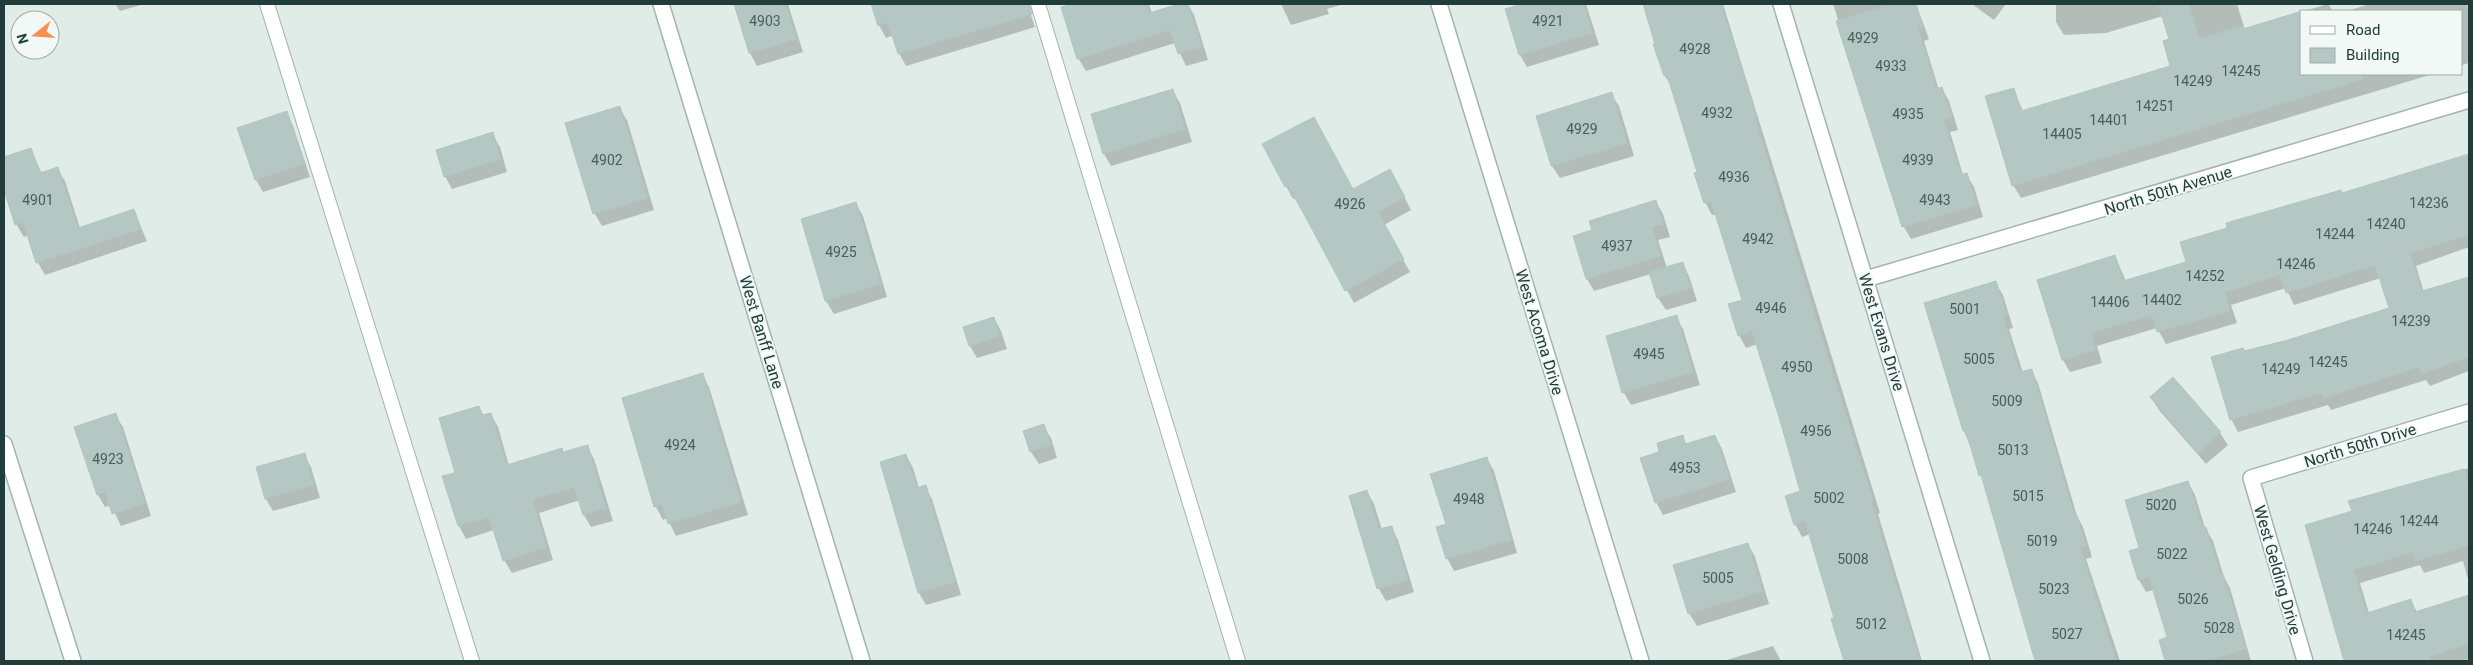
<svg xmlns="http://www.w3.org/2000/svg" width="2473" height="665" font-family="Roboto,sans-serif">
<style>
.shadow{fill:#0003}
.building{fill:#b5c7c2;stroke:#b2c6c0}
.lines{fill:none;stroke-linecap:round;stroke-linejoin:round}
.service-casing{stroke:#a3b4b0;stroke-width:16}
.minor-casing{stroke:#a3b4b0;stroke-width:18}
.tertiary-casing{stroke:#a3b4b0;stroke-width:18}
.service{stroke:#fff;stroke-width:14}
.minor{stroke:#fff;stroke-width:15}
.tertiary{stroke:#fff;stroke-width:15}
.labels{text-anchor:middle;stroke-width:4;stroke-linejoin:round;paint-order:stroke}
.number-label{font-size:14px;fill:#45605b}
.street-label{font-size:16px;fill:#203d39;stroke:#f1f8f6}
</style>
<rect width="100%" height="100%" fill="#e0ece8"/>
<!-- shadow -->
<g class="shadow">
<path d="M115,4H144L120,11Z"/>
<path d="M735,4H788L803,52L757,66L750,53Z"/>
<path d="M872,4H1027L1035,27L906,66L899,53L894,35L886,38L879,25Z"/>
<path d="M1078,4H1149L1152,14L1188,4L1194,15L1208,60L1186,66L1175,43L1086,71L1078,58L1063,8Z"/>
<path d="M1281,4H1344L1327,9L1329,14L1291,25Z"/>
<path d="M1526,4H1586L1599,45L1527,67L1520,55L1506,10Z"/>
<path d="M1644,4H1723L1880,513L1878,514L1922,661H1848L1842,651L1836,618L1810,534L1802,537L1795,524L1802,492L1758,344L1746,348L1739,335L1743,300L1717,214L1712,215L1705,202L1698,173L1672,88L1665,76Z"/>
<path d="M1833,4H1916L1929,39L1924,41L1939,90L1942,89L1949,101L1958,130L1950,132L1963,175L1966,174L1974,187L1983,217L1911,239L1904,227Z"/>
<path d="M1972,4H2006L1994,20Z"/>
<path d="M2056,4H2237L2245,30L2302,74H2433L2021,198L2013,185V89L2023,111L2172,67L2170,40L2163,16L2106,33L2064,35L2056,22Z"/>
<path d="M2328,4L2333,11H2304Z"/>
<path d="M2370,4H2467L2469,12V63L2462,65V11H2347Z"/>
<path d="M1173,91L1180,103L1192,142L1111,166L1104,154L1092,115Z"/>
<path d="M1611,94L1619,106L1634,156L1560,178L1552,166L1537,116Z"/>
<path d="M619,108L627,120L654,210L602,226L595,214L567,124Z"/>
<path d="M286,113L293,126L310,177L263,192L256,180L239,128Z"/>
<path d="M492,134L500,147L507,172L452,189L445,176Z"/>
<path d="M1264,145L1353,191L1397,183L1411,210L1384,225L1410,272L1354,303L1296,198L1293,199Z"/>
<path d="M31,150L42,174L57,169L65,181L80,228L134,211L147,241L45,275L38,263L29,235L24,237L16,224L4,186V158Z"/>
<path d="M2469,157V247L2416,266L2424,292L2469,278V371L2430,386L2426,380L2331,410L2328,405L2238,432L2231,419L2244,353L2390,309L2381,278L2294,305L2286,288L2231,305L2237,323L2166,344L2157,328L2097,346L2102,363L2070,372L2063,360L2039,281L2115,256L2126,281L2187,262L2343,195Z"/>
<path d="M1656,202L1663,214L1670,237L1658,240L1667,268L1682,263L1689,276L1697,301L1666,310L1658,298L1651,274L1594,291L1587,279L1574,237L1594,231Z"/>
<path d="M856,204L863,216L887,297L834,314L826,301L802,220Z"/>
<path d="M1995,282L2003,295L2013,328L2009,329L2023,373L2031,370L2038,383L2077,516L2083,527L2092,557L2086,559L2120,661H2036L1985,483L1964,431Z"/>
<path d="M1676,317L1683,329L1700,385L1631,405L1624,393Z"/>
<path d="M994,318L1001,331L1007,349L977,358L970,346Z"/>
<path d="M702,375L709,387L748,515L676,536L667,518L663,520L656,507L623,398Z"/>
<path d="M2173,378L2220,433L2228,445L2206,464L2159,410L2151,397Z"/>
<path d="M479,407L484,416L491,414L498,427L509,466L587,447L594,459L613,521L591,527L584,515L580,500L539,513L553,560L512,573L504,560L494,530L466,539L459,526L444,477L457,474Z"/>
<path d="M115,415L123,427L151,516L121,526L111,505L105,507L98,495Z"/>
<path d="M1043,426L1051,438L1057,458L1039,464L1031,452L1025,432Z"/>
<path d="M1682,436L1687,445L1715,436L1722,449L1736,492L1663,515L1656,502Z"/>
<path d="M304,455L311,467L320,498L273,511L266,499Z"/>
<path d="M906,455L913,468L919,488L925,487L932,499L961,595L926,605L919,593L881,462Z"/>
<path d="M1487,459L1494,471L1517,553L1454,571L1447,558Z"/>
<path d="M2469,468V583L2463,561L2424,573L2420,565L2360,583L2369,613L2411,601L2417,612L2469,596V659L2461,661H2345L2306,526L2353,512L2422,483Z"/>
<path d="M2188,482L2195,495L2205,528L2213,541L2224,577L2230,588L2251,661H2167L2160,640L2169,638L2154,590L2146,592L2139,580L2141,548Z"/>
<path d="M1367,492L1374,504L1382,530L1391,527L1398,540L1414,592L1386,601L1379,589L1350,497Z"/>
<path d="M1748,544L1755,557L1769,604L1697,626L1689,613Z"/>
<path d="M1773,646L1781,661H1723Z"/>
</g>
<!-- building -->
<g class="building">
<path d="M734,4H786L797,39L749,53Z"/>
<path d="M871,4H1029L1032,14L898,54L888,22L878,26Z"/>
<path d="M1073,4H1146L1149,13L1179,4H1188L1202,47L1178,54L1170,30L1077,59L1061,7Z"/>
<path d="M1522,4H1584L1592,33L1519,55L1505,9Z"/>
<path d="M1643,4H1721L1757,117L1755,118L1823,342L1873,500L1871,501L1920,661H1844L1831,619L1834,618L1805,521L1794,525L1785,496L1800,491L1781,424L1752,331L1738,336L1728,304L1742,300L1711,201L1704,203L1694,173L1697,172L1667,75L1664,76L1653,44H1655Z"/>
<path d="M1892,4H1916L1923,27L1918,28L1937,89L1942,87L1952,117L1944,120L1961,175L1967,173L1977,205L1902,227L1836,21Z"/>
<path d="M2158,4H2189L2199,39L2242,26L2243,29L2302,11V74H2362L2363,79L2012,186L1985,96L2014,88L2021,111L2170,66L2163,41L2169,39Z"/>
<path d="M1173,89L1185,129L1103,154L1091,114Z"/>
<path d="M1612,92L1627,143L1551,166L1536,116Z"/>
<path d="M620,106L648,198L593,214L565,123Z"/>
<path d="M287,111L304,164L255,180L237,128Z"/>
<path d="M1314,117L1353,189L1390,169L1405,197L1378,212L1404,259L1345,291L1305,216L1288,186L1285,187L1262,144Z"/>
<path d="M493,132L501,159L444,177L436,150Z"/>
<path d="M31,148L40,173L58,167L78,228L134,209L141,229L36,263L23,222L15,225L4,190V157Z"/>
<path d="M2469,154V235L2410,253L2422,291L2469,277V357L2421,374L2419,367L2323,398L2321,393L2230,420L2211,357L2243,348L2244,351L2288,340L2389,308L2375,265L2286,293L2280,275L2225,292L2230,311L2157,332L2152,315L2091,333L2096,350L2062,360L2037,280L2115,255L2123,281L2186,262L2180,242L2227,228L2226,223L2341,190L2342,193Z"/>
<path d="M1656,200L1663,224L1652,227L1661,256L1586,279L1573,236L1592,230L1589,221Z"/>
<path d="M856,202L881,284L825,301L801,219Z"/>
<path d="M1683,262L1691,288L1657,298L1649,272Z"/>
<path d="M1996,281L2007,315L2003,316L2020,372L2032,369L2074,514L2076,513L2086,545L2080,547L2116,661H2035L1981,475L1979,476L1966,431H1963L1924,303Z"/>
<path d="M1677,315L1693,372L1622,393L1606,336Z"/>
<path d="M994,317L1000,336L969,346L963,327Z"/>
<path d="M703,373L741,502L668,524L662,505L654,507L622,398Z"/>
<path d="M2173,377L2221,432L2198,453L2150,397Z"/>
<path d="M479,406L482,415L491,413L507,465L562,448L563,452L588,445L606,508L583,515L574,487L532,500L547,547L503,561L489,517L458,526L442,476L455,473L439,418Z"/>
<path d="M116,413L145,503L112,514L105,492L97,495L74,427Z"/>
<path d="M1044,424L1051,445L1030,452L1023,431Z"/>
<path d="M1683,435L1685,444L1715,435L1730,479L1655,503L1640,458L1659,452L1657,443Z"/>
<path d="M305,453L314,485L265,499L256,467Z"/>
<path d="M906,454L917,488L926,485L955,582L918,593L880,462Z"/>
<path d="M1487,457L1511,540L1446,559L1436,527L1446,524L1430,474Z"/>
<path d="M2464,469L2469,487V545L2416,561L2413,552L2354,570L2367,613L2411,599L2415,612L2469,595V644L2429,657L2430,661H2344L2305,525L2352,511L2348,501Z"/>
<path d="M2188,481L2203,528L2206,527L2221,575L2223,574L2246,649L2205,661H2165L2159,640L2167,637L2149,577L2138,580L2129,551L2139,548L2125,500Z"/>
<path d="M1367,490L1379,529L1392,526L1408,580L1377,589L1349,496Z"/>
<path d="M1748,543L1763,591L1688,614L1673,565Z"/>
</g>
<g class="lines">
<defs>
<g id="service">
<path d="M267,4L472,661"/>
<path d="M1038,4L1238,661"/>
</g>
<g id="minor">
<path d="M661,4L862,661"/>
<path d="M1781,4L1982,661"/>
<path d="M1866,279L2469,100"/>
<path d="M4,444L73,661"/>
<path d="M2305,661L2251,478L2469,412"/>
</g>
<path id="tertiary" d="M1439,4L1641,661"/>
</defs>
<!-- service casing -->
<use href="#service" class="service-casing"/>
<!-- minor casing -->
<use href="#minor" class="minor-casing"/>
<!-- tertiary casing -->
<use href="#tertiary" class="tertiary-casing"/>
<!-- service -->
<use href="#service" class="service"/>
<!-- minor -->
<use href="#minor" class="minor"/>
<!-- tertiary -->
<use href="#tertiary" class="tertiary"/>
</g>
<g class="labels">
<!-- number labels -->
<g class="number-label">
<text x="765" y="26">4903</text>
<text x="1548" y="26">4921</text>
<text x="1863" y="43">4929</text>
<text x="1695" y="54">4928</text>
<text x="1891" y="71">4933</text>
<text x="2241" y="76">14245</text>
<text x="2193" y="86">14249</text>
<text x="2155" y="111">14251</text>
<text x="1717" y="118">4932</text>
<text x="1908" y="119">4935</text>
<text x="2109" y="125">14401</text>
<text x="1582" y="134">4929</text>
<text x="2062" y="139">14405</text>
<text x="607" y="165">4902</text>
<text x="1918" y="165">4939</text>
<text x="1734" y="182">4936</text>
<text x="38" y="205">4901</text>
<text x="1935" y="205">4943</text>
<text x="2429" y="208">14236</text>
<text x="1350" y="209">4926</text>
<text x="2386" y="229">14240</text>
<text x="2335" y="239">14244</text>
<text x="1758" y="244">4942</text>
<text x="1617" y="251">4937</text>
<text x="841" y="257">4925</text>
<text x="2296" y="269">14246</text>
<text x="2205" y="281">14252</text>
<text x="2162" y="305">14402</text>
<text x="2110" y="307">14406</text>
<text x="1771" y="313">4946</text>
<text x="1965" y="314">5001</text>
<text x="2411" y="326">14239</text>
<text x="1649" y="359">4945</text>
<text x="1979" y="364">5005</text>
<text x="2328" y="367">14245</text>
<text x="1797" y="372">4950</text>
<text x="2281" y="374">14249</text>
<text x="2007" y="406">5009</text>
<text x="1816" y="436">4956</text>
<text x="680" y="450">4924</text>
<text x="2013" y="455">5013</text>
<text x="108" y="464">4923</text>
<text x="1685" y="473">4953</text>
<text x="2028" y="501">5015</text>
<text x="1829" y="503">5002</text>
<text x="1469" y="504">4948</text>
<text x="2161" y="510">5020</text>
<text x="2419" y="526">14244</text>
<text x="2373" y="534">14246</text>
<text x="2042" y="546">5019</text>
<text x="2172" y="559">5022</text>
<text x="1853" y="564">5008</text>
<text x="1718" y="583">5005</text>
<text x="2054" y="594">5023</text>
<text x="2193" y="604">5026</text>
<text x="1871" y="629">5012</text>
<text x="2219" y="633">5028</text>
<text x="2067" y="639">5027</text>
<text x="2406" y="640">14245</text>
</g>
<!-- street labels -->
<g class="street-label">
<text transform="translate(2168 190) rotate(-17)" y="6">North 50th Avenue</text>
<text transform="translate(762 332) rotate(73)" y="6">West Banff Lane</text>
<text transform="translate(1540 332) rotate(73)" y="6">West Acoma Drive</text>
<text transform="translate(1882 332) rotate(73)" y="6">West Evans Drive</text>
<text transform="translate(2360 445) rotate(-17)" y="6">North 50th Drive</text>
<text transform="translate(2278 570) rotate(74)" y="6">West Gelding Drive</text>
</g>
</g>
<!-- border -->
<rect width="2473" height="665" fill="none" stroke="#203d39" stroke-width="10"/>
<!-- legend -->
<rect x="2300" y="10" width="162" height="65" fill="#f1f8f6" stroke="#9dadaa"/>
<rect x="2310" y="26" width="25" height="8" fill="#ffffff" stroke="#9dadaa"/>
<text x="2346" y="35" font-size="15" fill="#203d39">Road</text>
<rect x="2310" y="48" width="25" height="15" fill="#b5c7c2" stroke="#9dadaa"/>
<text x="2346" y="60" font-size="15" fill="#203d39">Building</text>
<!-- north arrow -->
<g transform="translate(35 35) rotate(253)"><circle r="24" fill="#f1f8f6" stroke="#9dadaa"/>
<path d="M0-4L9 19L0 12L-9 19Z" fill="#f99051"/>
<text y="-8" font-size="14" font-weight="bold" text-anchor="middle" fill="#203d39">N</text>
</g>
</svg>
